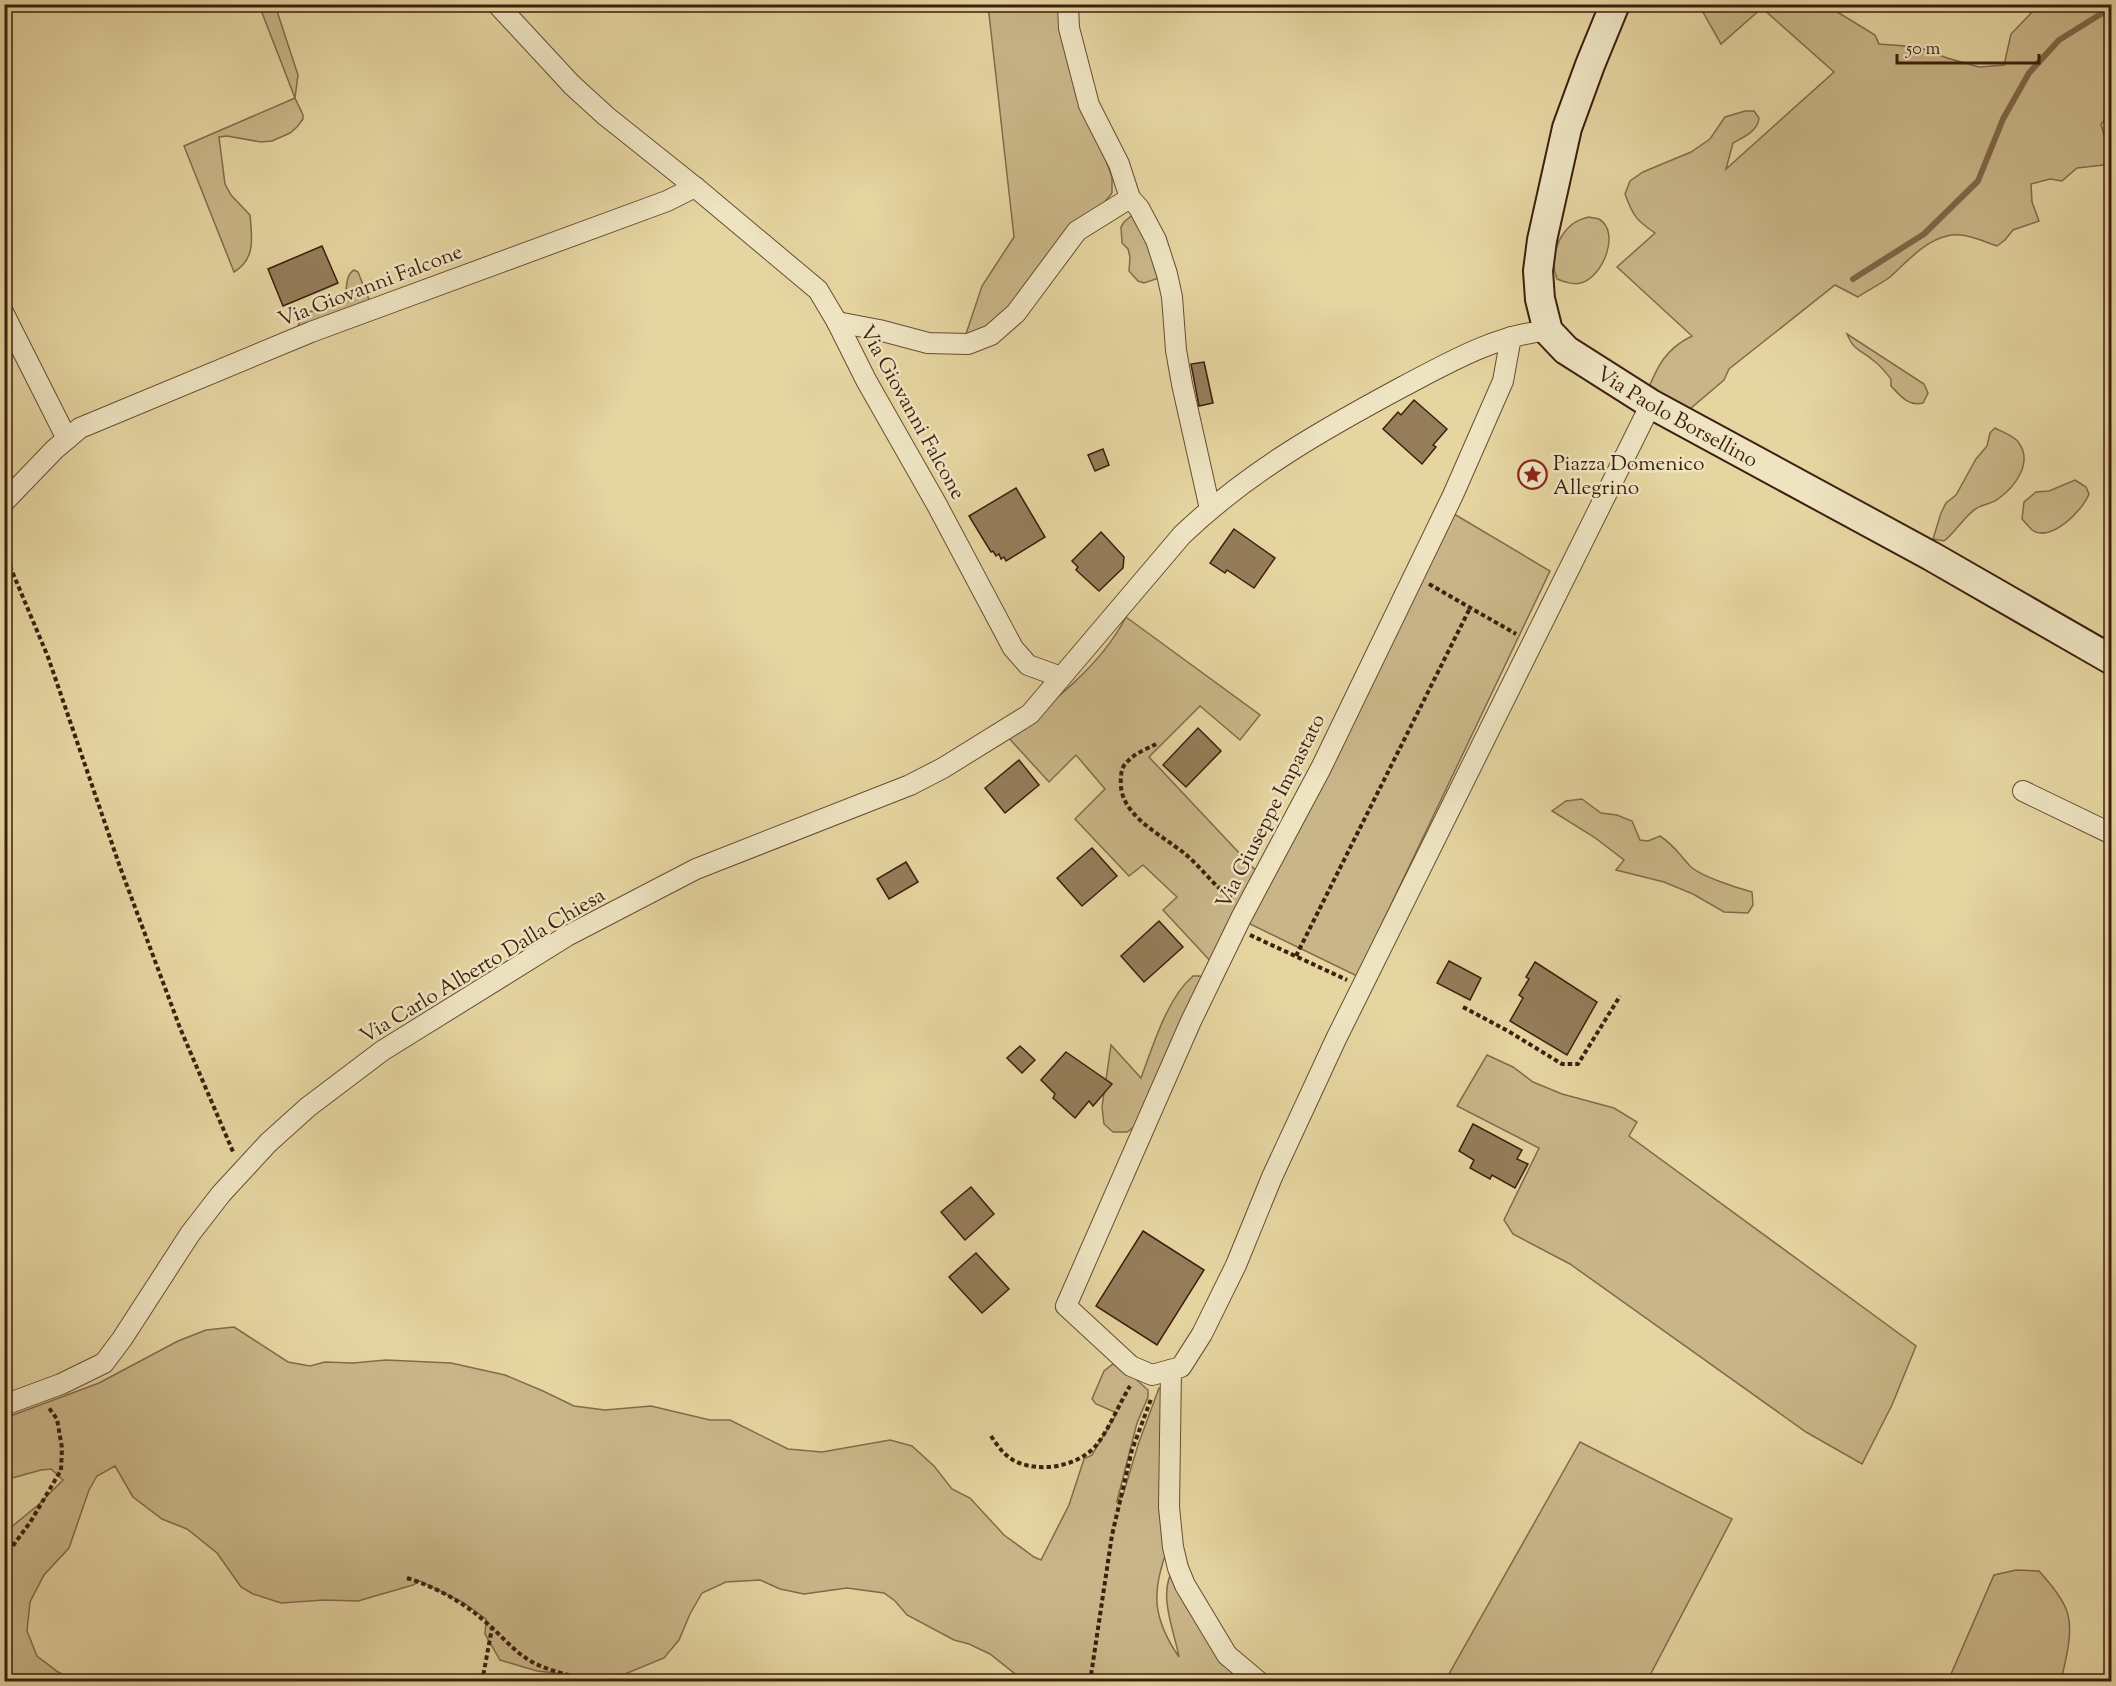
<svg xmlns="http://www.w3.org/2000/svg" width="2116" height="1686" font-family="'Sorts Mill Goudy',serif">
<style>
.green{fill:#c9b688;stroke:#846a4a;stroke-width:1.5}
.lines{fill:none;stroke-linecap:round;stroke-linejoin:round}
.stream{stroke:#806748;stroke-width:6}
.building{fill:#957d5a;stroke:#3e1e0d;stroke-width:1.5}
.street-casing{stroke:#684c32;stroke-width:22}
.secondary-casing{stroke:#3e1e0d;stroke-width:32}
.path{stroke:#3e1e0d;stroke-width:4;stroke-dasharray:4.5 3;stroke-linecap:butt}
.street{stroke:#eee4c2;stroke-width:20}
.secondary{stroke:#eee4c2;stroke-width:28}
.labels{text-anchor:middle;stroke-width:5;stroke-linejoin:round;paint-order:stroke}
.street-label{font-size:21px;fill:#3e1e0d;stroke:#eee4c2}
.poi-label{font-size:21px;fill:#3e1e0d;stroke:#eee4c2;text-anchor:start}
</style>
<rect width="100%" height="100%" fill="#e5d5a1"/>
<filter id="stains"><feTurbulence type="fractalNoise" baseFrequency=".00333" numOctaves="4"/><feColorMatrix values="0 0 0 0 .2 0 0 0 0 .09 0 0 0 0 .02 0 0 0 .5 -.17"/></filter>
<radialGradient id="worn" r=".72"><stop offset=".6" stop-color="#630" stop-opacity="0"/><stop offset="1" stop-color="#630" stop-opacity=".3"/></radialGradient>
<!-- green -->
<g class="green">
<path d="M259,5H275L298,75L295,98L303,115V119L297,127L290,133L272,141L261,142L227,136L219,137L225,184L231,195L250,215C252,237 256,259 234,272L184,146L295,98Z"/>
<path d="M988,5H1057L1065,49L1112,177V193L1100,208L1022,298L976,337L966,334L982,286L1014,237Z"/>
<path d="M1699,5H1826L1875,35L1879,44L1919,47L1947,58L1979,67L2004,65L2011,34L2039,5H2111V116L2108,117L2101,124L2110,158L2104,165L2077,168L2062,181L2050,179L2031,184L2032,202L2039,221L2013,230L2005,240L1997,246C1985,242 1973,236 1961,235C1932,232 1909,260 1890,277C1881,284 1868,290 1858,297L1835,285L1729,369L1724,380L1684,414L1646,394C1657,367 1665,349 1692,336L1617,267L1655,233C1636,220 1633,216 1625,194L1630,181L1643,172L1691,152L1710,139L1725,117L1745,111H1754L1759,118C1758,131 1744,137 1733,143L1726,169L1834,72L1762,8L1721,44Z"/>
<path d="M1135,213L1162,277L1144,283L1138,281L1129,271L1130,257L1128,249L1122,243L1121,227L1124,222Z"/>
<path d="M1589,217C1592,218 1596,218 1599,219C1621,232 1603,277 1581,283C1573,285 1565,282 1557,279C1547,255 1562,222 1589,217Z"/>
<path d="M354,270L358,272L370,302L300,333L298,327C303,306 314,313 330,308C334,307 339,304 344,301C348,290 344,276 354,270Z"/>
<path d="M1847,334L1924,384L1928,393L1923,403C1908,407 1900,395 1891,386V379C1886,373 1881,366 1874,361C1861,349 1855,353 1847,334Z"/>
<path d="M1995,428C2002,432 2015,436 2019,443C2033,463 2015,487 1998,499C1992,504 1983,504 1977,508C1965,515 1956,532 1944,541L1933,539L1941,513L1946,503L1956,495L1976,459L1987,446L1990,433Z"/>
<path d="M2075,480L2086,487L2089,494C2083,510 2051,543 2032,530C2029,527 2025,522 2022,519L2024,502L2036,492L2049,491Z"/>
<path d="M1449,511L1550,571L1357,976L1246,922Z"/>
<path d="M1126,617L1260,715L1240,740L1200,706L1149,757L1257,872L1213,964L1163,910L1177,897L1143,865L1129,876L1075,819L1105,789L1076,755L1049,782L1007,736C1052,703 1100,667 1126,617Z"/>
<path d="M1582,799L1601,813L1617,815L1632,821L1640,840L1648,841L1660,836C1674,845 1679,854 1690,866C1700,876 1737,888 1752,892L1753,905L1748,913L1724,912L1693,894L1664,882L1616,870L1624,860L1594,837L1552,811L1566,801Z"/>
<path d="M1193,976H1200L1204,983L1139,1123L1127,1132H1113L1104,1124L1102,1107L1111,1045L1141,1078C1153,1046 1167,998 1193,976Z"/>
<path d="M1487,1055L1513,1067L1533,1082L1562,1094L1614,1108L1637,1122L1629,1136L1916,1346L1892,1405L1862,1464L1806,1432L1570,1264L1513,1234L1504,1220L1539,1148L1457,1106Z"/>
<path d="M234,1327L288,1362L310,1366L325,1362L353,1363L386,1360L451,1363L505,1375L543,1391L574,1406L605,1410L651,1406L710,1420H730L788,1449L822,1452L890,1440L912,1446L934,1466L952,1489L970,1498L1004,1535L1034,1557L1041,1560L1069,1505L1084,1459L1092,1455L1117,1413L1096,1404L1092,1399L1104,1371L1113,1364L1128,1372L1148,1390V1397L1137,1423L1117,1501L1123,1495L1138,1445L1159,1388L1166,1392L1167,1550C1151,1593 1153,1619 1179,1657C1174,1630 1157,1593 1174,1568L1254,1681H1024L990,1654L969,1644L954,1640L907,1615L895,1601L884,1593L847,1588L804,1594L780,1589L760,1580L726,1582L702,1593L690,1614L679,1640L664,1658L625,1674L591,1677L537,1671L500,1660L485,1634L486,1619L464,1603L420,1581L413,1585L358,1601L324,1600L281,1603L253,1594L241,1587L217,1553L187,1529L162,1519L133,1497L115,1466L97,1476L89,1490L69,1548L44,1575L30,1602L27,1631L37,1656L58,1672L77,1681H5L4,1533L38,1505L63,1480L51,1469L41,1470L5,1480V1418L99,1383L178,1341L206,1330Z"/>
<path d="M1580,1442L1732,1519L1647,1681H1445Z"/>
<path d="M2016,1570L2039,1571C2049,1582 2065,1601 2068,1615C2073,1635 2065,1662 2061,1681H1948L1994,1575Z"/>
</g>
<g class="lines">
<!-- stream -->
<path class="stream" d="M1853,279L1924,234L1978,181L2003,119L2029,73L2059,40L2112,7"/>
</g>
<!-- building -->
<g class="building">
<path d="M322,246L338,283L283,306L268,269Z"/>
<path d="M1204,362L1213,403L1199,406L1191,364Z"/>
<path d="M1414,400L1447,429L1433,445L1436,447L1422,464L1383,429L1398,412L1401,415Z"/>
<path d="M1103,449L1109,465L1095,471L1088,455Z"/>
<path d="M1016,488L1045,537L1006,561L1004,557L1001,559L999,554L996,556L993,551L991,552L969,516Z"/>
<path d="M1234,529L1275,558L1254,588L1227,570L1225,573L1210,563Z"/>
<path d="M1101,532L1124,557L1123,568L1099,591L1076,570L1078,567L1072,561Z"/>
<path d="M1198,728L1221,751L1186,787L1163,765Z"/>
<path d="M1019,760L1039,785L1005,813L985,788Z"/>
<path d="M1092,848L1117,876L1082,906L1057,878Z"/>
<path d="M906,862L918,882L889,899L877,879Z"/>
<path d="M1159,921L1183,947L1144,982L1121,956Z"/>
<path d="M1449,961L1481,978L1470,1000L1437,983Z"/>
<path d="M1535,962L1597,1002L1567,1055L1510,1021L1523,998L1519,995L1529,979L1526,977Z"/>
<path d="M1020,1046L1035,1060L1022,1073L1007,1058Z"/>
<path d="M1066,1052L1112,1084L1093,1106L1089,1101L1075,1118L1053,1098L1055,1094L1041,1080Z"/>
<path d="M1473,1124L1522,1150L1517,1159L1528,1164L1515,1188L1492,1175L1490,1179L1470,1168L1474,1160L1459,1151Z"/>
<path d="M971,1187L994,1214L965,1240L941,1212Z"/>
<path d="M1143,1231L1204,1270L1157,1345L1096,1306Z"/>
<path d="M976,1253L1009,1289L982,1313L949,1277Z"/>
</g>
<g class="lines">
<defs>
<g id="street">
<path d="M497,4L572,85L606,116L695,187L818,290L837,322L866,380L937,505L1013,648L1028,665L1061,677"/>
<path d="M1068,4L1069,28L1089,105L1119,164L1130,198L1139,208L1156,240L1167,274L1172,297L1176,350L1182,384L1210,509"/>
<path d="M4,314L67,439"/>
<path d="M837,322L879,330L928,343L968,344L991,335L1016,313L1077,231L1130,198"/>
<path d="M1511,337L1503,381L1453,495L1321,768L1241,918L1191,1021L1066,1306L1131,1366L1152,1375L1181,1367L1202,1334L1236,1265L1272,1177L1336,1039L1651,404"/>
<path d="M4,502L55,449L80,428L311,332L667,201L695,187"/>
<path d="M2023,791L2112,834"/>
<path d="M1171,1370L1169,1507L1173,1547L1178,1568L1185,1585L1227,1655L1259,1682"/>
<path d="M4,1405L61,1384L104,1363L122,1339L190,1234L221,1194L268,1143L308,1107L382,1051L567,936L696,869L910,785L943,768L1030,714L1182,535C1249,471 1324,429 1404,386C1446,364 1500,333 1548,331"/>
</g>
<g id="secondary">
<path id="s1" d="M1615,4L1590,65L1567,128L1542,240L1538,271L1540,299L1548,331L1566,350L1651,404L1931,556L2112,660"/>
</g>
</defs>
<!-- street casing -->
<use href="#street" class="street-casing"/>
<!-- secondary casing -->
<use href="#secondary" class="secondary-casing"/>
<!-- path -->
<g class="path">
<path d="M4,552L48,657L120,867L180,1028L234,1154"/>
<path d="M1429,584L1516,634"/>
<path d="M1156,744C1147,749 1135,753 1128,761C1123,765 1121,771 1121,778C1117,814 1159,833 1184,853C1200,866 1213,885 1231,898"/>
<path d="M1250,935L1347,980"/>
<path d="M1296,956L1470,608"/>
<path d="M1463,1007L1508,1031L1562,1064H1578L1620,996"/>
<path d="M991,1436C997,1445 1003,1454 1013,1460C1038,1474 1080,1467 1098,1443C1110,1427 1119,1404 1130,1386"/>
<path d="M4,1558L31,1521L61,1470L62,1448L57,1419L49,1408"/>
<path d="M407,1578C438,1588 463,1602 488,1624C503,1637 515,1653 534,1663C552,1672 574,1676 592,1682"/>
<path d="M482,1682L492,1628"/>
<path d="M1090,1682L1112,1535L1132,1450L1151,1399"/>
</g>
<!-- street -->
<use href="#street" class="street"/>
<!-- secondary -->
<use href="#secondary" class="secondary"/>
</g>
<!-- icons -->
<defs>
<symbol id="sight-ring" viewBox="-11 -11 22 22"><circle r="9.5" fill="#eee4c2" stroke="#8f2418" stroke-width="1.5"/><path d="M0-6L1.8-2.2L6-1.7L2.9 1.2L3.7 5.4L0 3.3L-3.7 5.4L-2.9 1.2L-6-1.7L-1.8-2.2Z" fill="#8f2418"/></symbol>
</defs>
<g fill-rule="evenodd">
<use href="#sight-ring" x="1516" y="458" width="33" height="33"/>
</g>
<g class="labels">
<!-- street labels -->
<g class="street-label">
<text transform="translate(370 285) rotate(-21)" y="7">Via Giovanni Falcone</text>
<text transform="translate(913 412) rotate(61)" y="7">Via Giovanni Falcone</text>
<text dy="7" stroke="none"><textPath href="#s1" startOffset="496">Via Paolo Borsellino</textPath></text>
<text transform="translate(1270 811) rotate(-63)" y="7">Via Giuseppe Impastato</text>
<text transform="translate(482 965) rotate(-31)" y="7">Via Carlo Alberto Dalla Chiesa</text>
</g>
<!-- poi labels -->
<g class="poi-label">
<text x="1553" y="470">Piazza Domenico<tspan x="1553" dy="24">Allegrino</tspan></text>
</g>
</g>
<!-- margin -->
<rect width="2116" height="1686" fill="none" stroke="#e5d5a1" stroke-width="24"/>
<rect x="6" y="6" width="2104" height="1674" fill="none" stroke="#3e1e0d" stroke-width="3"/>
<rect x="12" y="12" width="2092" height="1662" fill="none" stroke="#3e1e0d" stroke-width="1.5"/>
<!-- scale -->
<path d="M1897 54v9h142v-9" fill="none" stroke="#3e1e0d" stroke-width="3"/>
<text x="1906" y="54" font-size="18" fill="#3e1e0d" stroke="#eee4c2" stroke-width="4.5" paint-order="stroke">50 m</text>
<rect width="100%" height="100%" filter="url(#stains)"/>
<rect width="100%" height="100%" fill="url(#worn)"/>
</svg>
